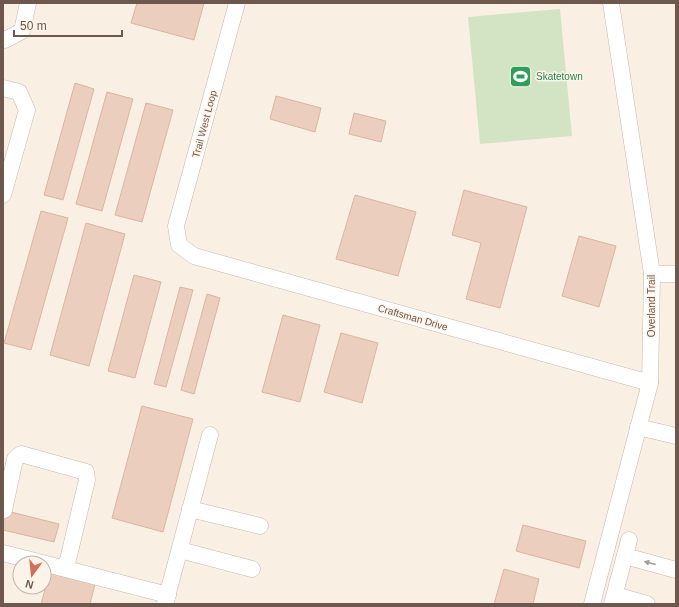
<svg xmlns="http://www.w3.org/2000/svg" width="679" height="607" font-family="Helvetica,sans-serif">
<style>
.green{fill:#d2e4c4}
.building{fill:#ebcebe;stroke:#dbb5a1}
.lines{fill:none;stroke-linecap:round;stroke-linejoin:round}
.minor-casing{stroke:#c8b7ab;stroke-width:17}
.minor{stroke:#fff;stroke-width:16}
.oneway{fill:#a89a94}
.labels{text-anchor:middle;stroke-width:3;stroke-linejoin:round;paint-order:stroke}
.leisure-label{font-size:10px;fill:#27864d;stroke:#fcf4e9;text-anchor:start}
.street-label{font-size:10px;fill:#6e574c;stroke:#fcf4e9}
</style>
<rect width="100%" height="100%" fill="#f9f0e3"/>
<!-- green -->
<path class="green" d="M560,9L572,136L480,144L468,17Z"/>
<!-- building -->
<g class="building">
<path d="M137,3H204L194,40L131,23Z"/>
<path d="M75,83L94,89L63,200L44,195Z"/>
<path d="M107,92L133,99L102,211L76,204Z"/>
<path d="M276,96L321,108L315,132L270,119Z"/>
<path d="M146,103L173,110L142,222L115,215Z"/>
<path d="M354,113L386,121L381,142L349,134Z"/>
<path d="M464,190L527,207L500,308L466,299L481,243L452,235Z"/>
<path d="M355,195L416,212L398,276L336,259Z"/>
<path d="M41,211L68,218L31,350L4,343Z"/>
<path d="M86,223L125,234L89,366L50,355Z"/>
<path d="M579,236L616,246L599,307L562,296Z"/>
<path d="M134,275L161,282L135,378L108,371Z"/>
<path d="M180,287L193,290L166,387L154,384Z"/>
<path d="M207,294L220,298L194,394L181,390Z"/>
<path d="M283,315L320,325L300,402L262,392Z"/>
<path d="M341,333L378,343L362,403L324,392Z"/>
<path d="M142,406L193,419L163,532L112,518Z"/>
<path d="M3,510L59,524L54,542L3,530Z"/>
<path d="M523,525L586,541L579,568L516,551Z"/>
<path d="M504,569L539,579L533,604H494Z"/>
<path d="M50,572L95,584L90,604H41Z"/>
</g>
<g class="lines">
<defs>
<g id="minor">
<path d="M237,3L176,226L179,245L194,256L650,383"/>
<path d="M3,39L5,40L22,31L28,3"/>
<path d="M3,88L19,92L27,110L3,195"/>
<path d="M652,274H676"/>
<path d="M638,427L676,436"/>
<path d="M190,509L260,526"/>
<path d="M4,510L15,459L21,454L86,472L87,480L66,568"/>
<path d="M180,550L252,569"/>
<path d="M3,553L168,595"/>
<path d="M625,556L676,570"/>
<path d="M615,595L647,604"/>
<path d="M165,604L210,435"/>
<path d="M592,604L650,383L652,274L611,3"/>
<path d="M612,604L629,540"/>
</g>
</defs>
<!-- minor casing -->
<use href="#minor" class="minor-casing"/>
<!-- minor -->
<use href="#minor" class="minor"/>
</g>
<!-- one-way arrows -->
<defs><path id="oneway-solid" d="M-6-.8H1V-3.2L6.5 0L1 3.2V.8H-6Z"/></defs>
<use class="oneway" href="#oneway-solid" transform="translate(650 563) rotate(-165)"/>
<!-- icons -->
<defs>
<symbol id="stadium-square" viewBox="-11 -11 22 22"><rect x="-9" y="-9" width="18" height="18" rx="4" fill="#2e9e5b" stroke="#fcf4e9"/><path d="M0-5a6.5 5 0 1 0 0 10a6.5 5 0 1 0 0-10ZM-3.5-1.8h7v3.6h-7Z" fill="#fff"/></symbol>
</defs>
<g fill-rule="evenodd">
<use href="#stadium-square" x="508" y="64" width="25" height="25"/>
</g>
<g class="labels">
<!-- leisure labels -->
<g class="leisure-label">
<text x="536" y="80">Skatetown</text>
</g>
<!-- street labels -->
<g class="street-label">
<text transform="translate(204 124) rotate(-75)" y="4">Trail West Loop</text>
<text transform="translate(651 306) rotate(-90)" y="4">Overland Trail</text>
<text transform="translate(413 317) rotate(16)" y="4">Craftsman Drive</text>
</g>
</g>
<!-- border -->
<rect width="679" height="607" fill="none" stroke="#6e574c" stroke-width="8"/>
<!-- north arrow -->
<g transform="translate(32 575) rotate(195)"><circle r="19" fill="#fcf4e9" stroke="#c3b5aa"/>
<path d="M0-3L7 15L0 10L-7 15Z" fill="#d56e56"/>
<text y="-6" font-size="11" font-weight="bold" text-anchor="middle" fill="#6e574c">N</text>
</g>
<!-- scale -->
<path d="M14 30v6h108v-6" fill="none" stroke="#6e574c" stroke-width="2"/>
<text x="20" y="30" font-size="12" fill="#6e574c" stroke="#fcf4e9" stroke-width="3" paint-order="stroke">50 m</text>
</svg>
